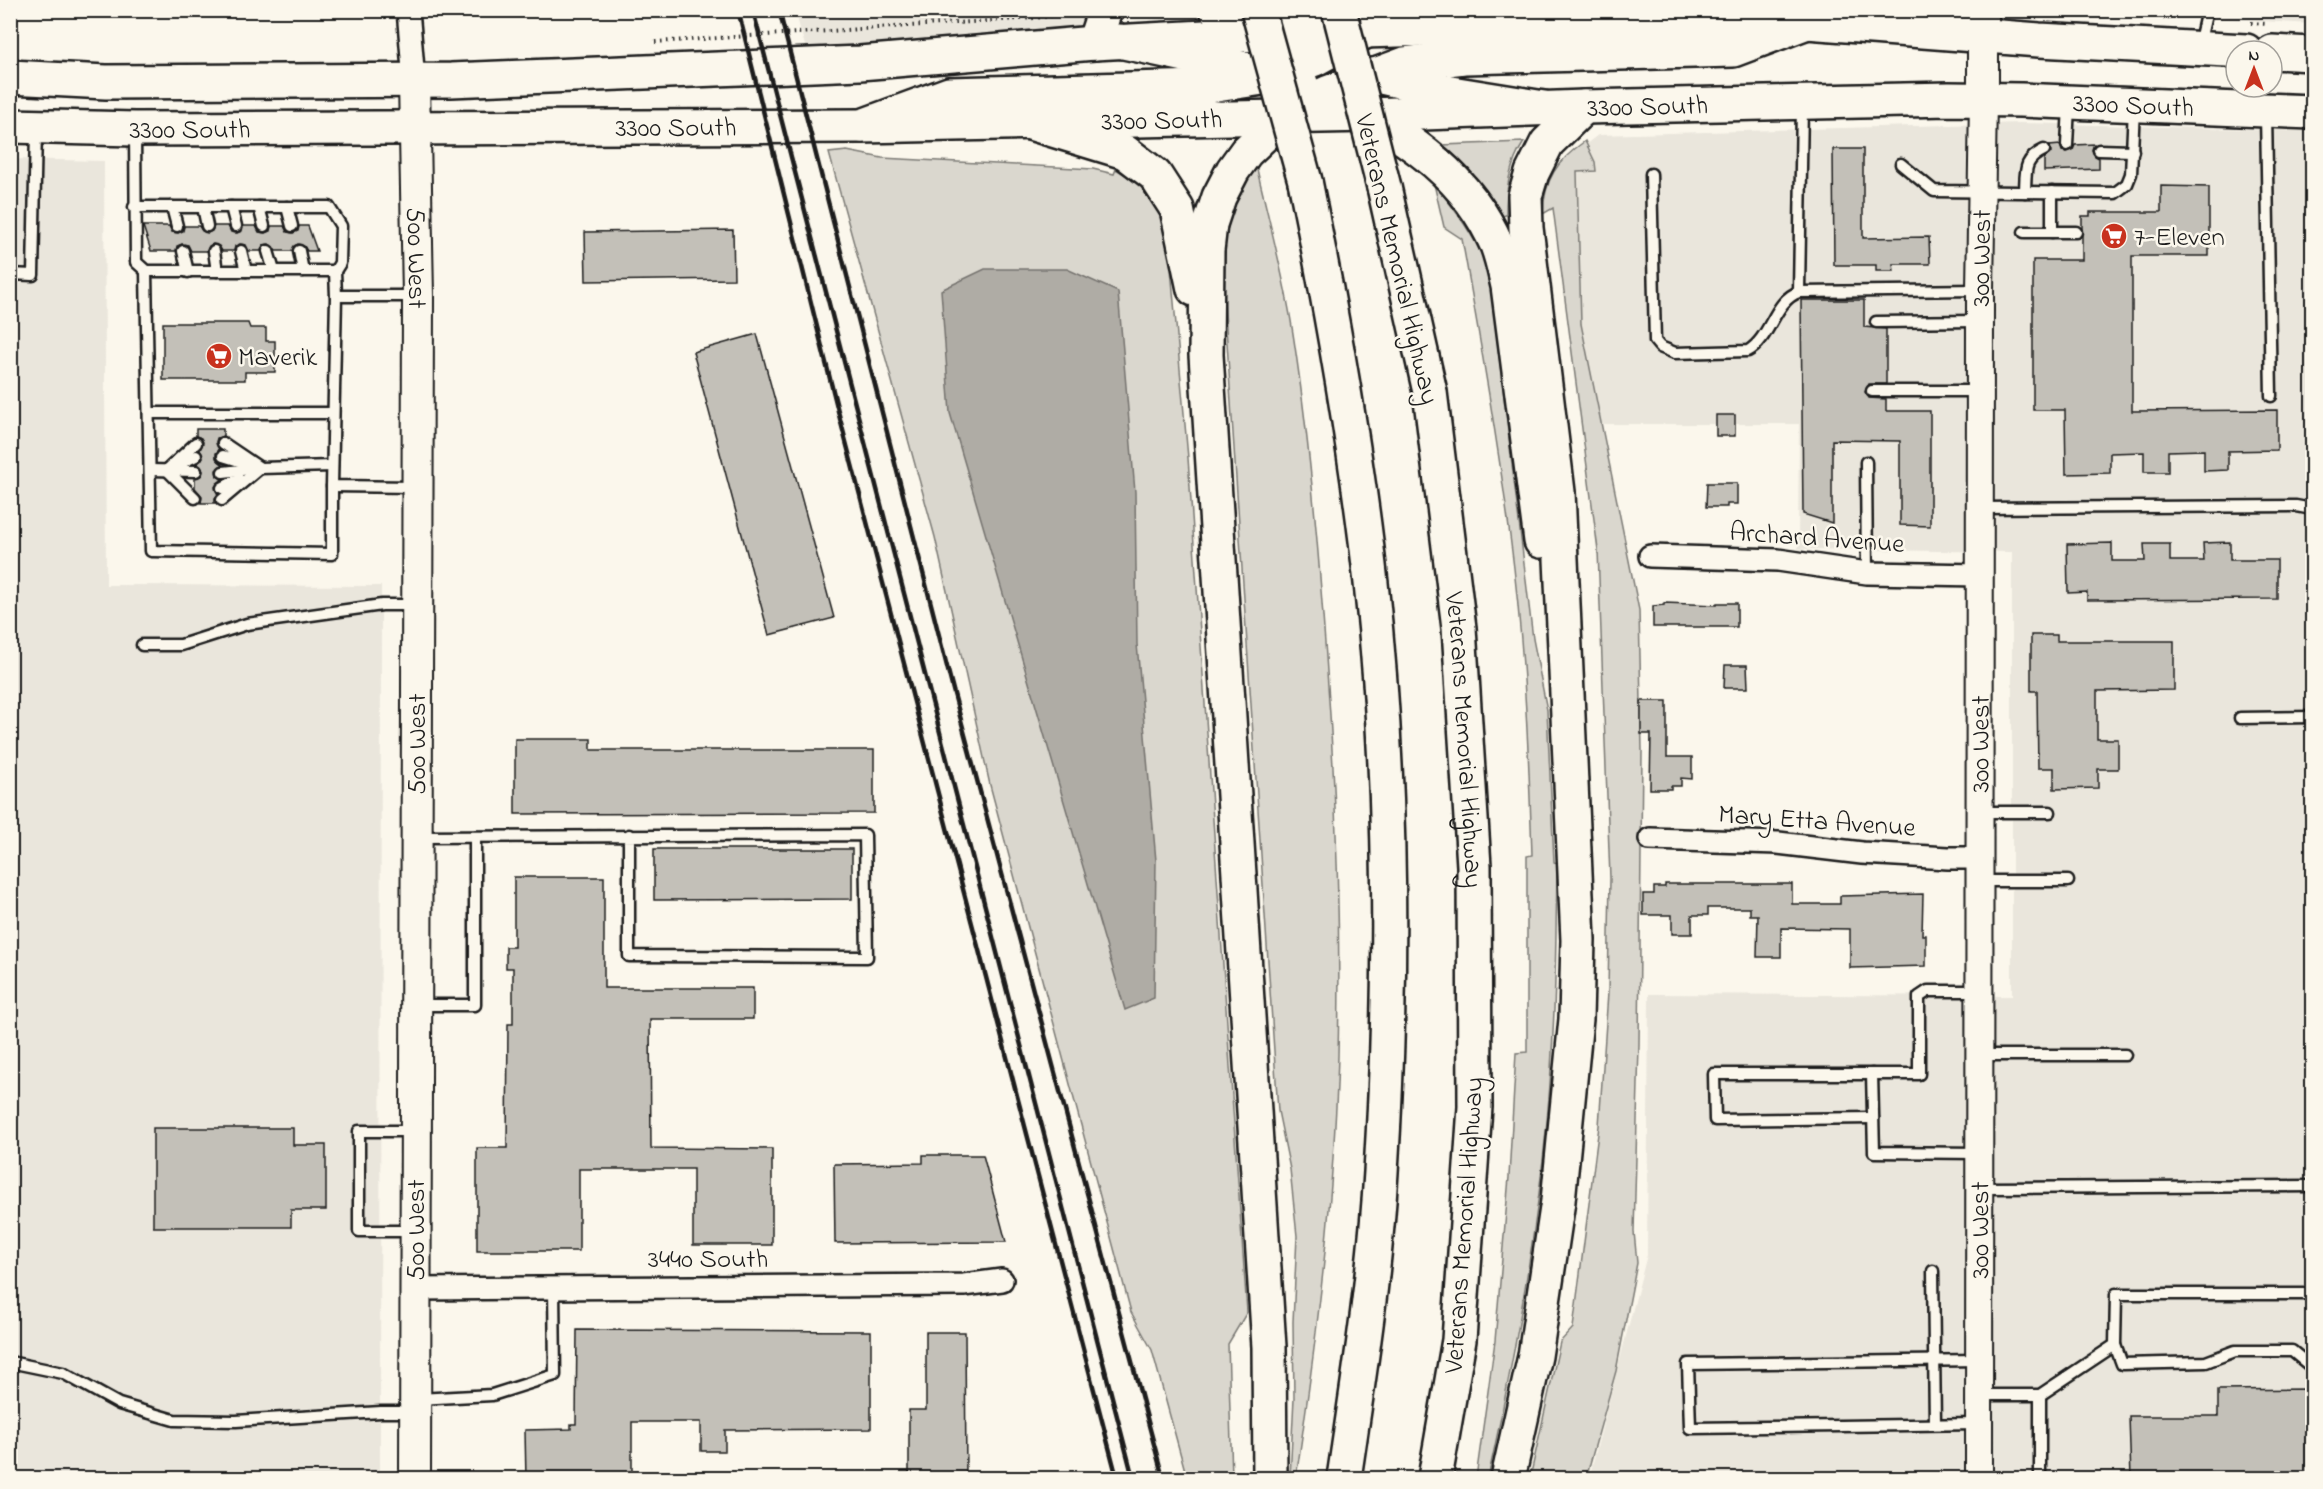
<svg xmlns="http://www.w3.org/2000/svg" width="2323" height="1489" font-family="'Indie Flower',sans-serif">
<style>
.built{fill:#eae6dc}
.green{fill:#dad7ce;stroke:#7b7a75;stroke-width:1.5}
.water{fill:#afaca5;stroke:#74726e;stroke-width:1.5}
.building{fill:#c3c0b8;stroke:#1c1c1c;stroke-width:1.5}
.lines{fill:none;stroke-linecap:round;stroke-linejoin:round}
.service-casing{stroke:#1c1c1c;stroke-width:15}
.minor-casing{stroke:#1c1c1c;stroke-width:26}
.tertiary-casing{stroke:#1c1c1c;stroke-width:30}
.secondary-casing{stroke:#1c1c1c;stroke-width:34}
.primary-casing{stroke:#1c1c1c;stroke-width:38}
.motorway-casing{stroke:#1c1c1c;stroke-width:38}
.path{stroke:#1c1c1c;stroke-width:4;stroke-dasharray:1.5 4.5;stroke-linecap:butt}
.service{stroke:#fbf7ec;stroke-width:10}
.minor{stroke:#fbf7ec;stroke-width:21}
.tertiary{stroke:#fbf7ec;stroke-width:26}
.secondary{stroke:#fbf7ec;stroke-width:30}
.primary{stroke:#fbf7ec;stroke-width:33}
.motorway{stroke:#fbf7ec;stroke-width:33}
.rail{stroke:#1c1c1c;stroke-width:4.5}
.motorway-bridge-casing{stroke:#1c1c1c;stroke-width:38;stroke-linecap:butt}
.motorway-bridge{stroke:#fbf7ec;stroke-width:33}
.labels{text-anchor:middle;stroke-width:5;stroke-linejoin:round;paint-order:stroke}
.street-label{font-size:27px;fill:#1c1c1c;stroke:#fbf7ec}
.poi-label{font-size:27px;fill:#1c1c1c;stroke:#fbf7ec;text-anchor:start}
</style>
<rect width="100%" height="100%" fill="#fbf7ec"/>
<filter id="ink" filterUnits="userSpaceOnUse"><feTurbulence type="fractalNoise" baseFrequency=".0167" numOctaves="2"/><feDisplacementMap in="SourceGraphic" scale="12" xChannelSelector="R" yChannelSelector="G"/><feConvolveMatrix kernelMatrix="1 2 1 2 8 2 1 2 1" color-interpolation-filters="sRGB"/></filter>
<g filter="url(#ink)">
<!-- built -->
<g class="built">
<path d="M795,11H1091L1096,30L806,49Z"/>
<path d="M2101,11H2312V24Z"/>
<path d="M2021,123L2312,131V1478H1589L1647,1255L1649,994L2012,996V552L1798,549L1799,424H1581L1558,165L1598,135Z"/>
<path d="M11,159L104,161L106,585L381,586L380,1478H11Z"/>
</g>
<!-- green -->
<g class="green">
<path d="M1585,141L1595,162L1596,171L1577,172L1581,324L1639,610L1642,751L1639,1045L1634,1232L1637,1263L1616,1371L1586,1478H1530L1560,1342L1573,1328L1599,1126L1608,993L1610,878L1598,550L1553,208L1543,214C1544,179 1557,161 1585,141Z"/>
<path d="M1524,142C1509,165 1506,188 1506,215L1502,216C1486,188 1468,165 1442,145Z"/>
<path d="M847,151L882,158L1093,169L1114,174L1116,169L1140,184L1152,197L1167,233L1171,269L1188,458L1247,1312L1228,1344L1232,1478H1187L1152,1350L1131,1312L990,785L935,537L829,153Z"/>
<path d="M1256,165C1268,217 1282,268 1291,321C1309,432 1318,545 1326,657C1336,790 1341,923 1338,1056C1334,1198 1317,1338 1296,1478H1290L1294,1398L1293,1322L1297,1236L1290,1169L1278,1111L1223,282C1223,234 1229,206 1256,165Z"/>
<path d="M1434,184C1457,211 1477,239 1489,272L1533,639L1547,710L1554,862L1557,863C1556,949 1555,1035 1547,1121C1536,1241 1514,1360 1488,1478H1476L1495,1341L1509,1177L1516,1053L1527,1052V856L1532,855C1529,759 1525,663 1514,568C1501,458 1482,349 1462,239L1444,227Z"/>
</g>
<!-- water -->
<path class="water" d="M985,269H1067L1118,292L1135,492L1137,644L1156,861L1154,998L1125,1010L950,413L941,290Z"/>
<!-- building -->
<g class="building">
<path d="M2094,144L2092,150L2095,156L2099,158V169L2044,171V159L2051,153L2050,146L2060,145L2062,151L2067,152L2073,150L2075,145Z"/>
<path d="M1833,149H1863V238L1929,237L1930,264H1893L1894,271H1876V265H1834Z"/>
<path d="M2161,186L2209,187V256H2132V411L2277,410V450L2228,451V470L2204,471V450L2168,451V472H2144V452L2110,453V473L2066,474L2065,410H2033V260H2082V216H2090V212H2161Z"/>
<path d="M143,226H169L172,232L178,233L183,231L184,226H199L202,231L208,233L212,231L214,226H228L231,232L237,233L242,231L243,226H256L259,232L265,233L270,231L271,226H284L287,232L293,233L298,231L299,226H308L317,251H307L304,246L298,244L294,246L292,251H276L269,244L263,245L261,251H249L246,245L240,244L235,246L234,251H222L219,246L213,244L209,246L207,251H191L188,245L182,244L177,246L176,251H151Z"/>
<path d="M733,230L734,279L586,281L585,232Z"/>
<path d="M1801,300H1864V327L1886,329V384H1869L1865,392L1869,398L1886,399V411H1930V526L1900,525V441L1832,440V523L1803,514Z"/>
<path d="M163,323H248L250,328H266V341H275V372H245V380H163Z"/>
<path d="M757,334L834,618L769,635L693,352Z"/>
<rect x="1716" y="415" width="19" height="21"/>
<path d="M196,429H223V436L217,438L216,442L219,450L216,453V458L223,465L216,470L217,476L222,479L215,487L218,494L215,498V503H201L202,496L195,488V478L202,475L203,471L197,464L203,457L200,450L203,442L201,438L196,436Z"/>
<path d="M1707,483H1737V504H1727V507H1706Z"/>
<path d="M2230,542V560H2277V599L2087,600V592L2068,593L2067,544L2112,543V561H2145L2144,544H2170V561H2204L2203,543Z"/>
<path d="M1664,603L1717,605V603H1737V627H1653V606L1664,605Z"/>
<path d="M2031,635H2057V641H2174V690L2097,691V739H2118V769H2098V788L2054,789V768H2038L2037,691H2031Z"/>
<path d="M1725,665H1747L1748,688H1724Z"/>
<path d="M1641,701H1667V757H1692V779L1681,778V786H1671V789H1650L1651,734H1641Z"/>
<path d="M515,739H591V750H874V813L515,814Z"/>
<path d="M654,849H852V899L654,900Z"/>
<path d="M514,877H604V988H753V1019H650L651,1148L772,1149V1245H693V1169H579V1251H477V1148H507L508,1024H513V968H506V947H514Z"/>
<path d="M1665,884H1792V904H1840V896L1923,894L1922,935H1926V966L1850,968V929L1781,928V957H1757L1758,915H1750V908H1708V915H1692V934H1672V915H1643V894H1654V887H1665Z"/>
<path d="M153,1128H293V1145H326V1210H291V1227H153Z"/>
<path d="M923,1155H983L1006,1242L835,1243L834,1164L923,1163Z"/>
<path d="M577,1330L871,1331V1429L725,1430V1451H701V1422H632V1479H526L525,1430L571,1429V1424H576Z"/>
<path d="M926,1332H965L966,1479H909V1410H926Z"/>
<path d="M2313,1389V1479H2131L2129,1416H2218V1390Z"/>
</g>
<g class="lines">
<defs>
<g id="service">
<path d="M2199,45L2207,10"/>
<path d="M1802,105L1799,292L1980,290"/>
<path d="M2266,114L2271,396"/>
<path d="M135,132L136,262L146,271H335L336,296H418"/>
<path d="M2067,145L2069,106"/>
<path d="M2099,150L2133,151"/>
<path d="M1901,164L1934,191L2115,193L2127,184L2131,174L2134,108"/>
<path d="M1651,174L1655,341L1660,347L1675,353L1748,351C1771,338 1774,300 1799,292"/>
<path d="M2025,192C2026,170 2023,160 2044,150"/>
<path d="M134,207H329L341,226L340,263L335,271"/>
<path d="M172,207L177,226"/>
<path d="M203,207L207,226"/>
<path d="M231,207L236,226"/>
<path d="M259,207L264,226"/>
<path d="M287,207L292,226"/>
<path d="M2024,232H2076"/>
<path d="M2052,232V192"/>
<path d="M183,251L188,272"/>
<path d="M214,251L217,271"/>
<path d="M241,251L246,271"/>
<path d="M268,251L274,271"/>
<path d="M299,251L303,271"/>
<path d="M146,271L151,551L332,554V486"/>
<path d="M10,274L33,275L36,130"/>
<path d="M336,296L332,486L415,487"/>
<path d="M1876,322L1980,321"/>
<path d="M1872,391H1980"/>
<path d="M149,413H333"/>
<path d="M223,443L260,468"/>
<path d="M223,456L249,464"/>
<path d="M1866,462L1867,573"/>
<path d="M177,465L196,456"/>
<path d="M150,470L196,471"/>
<path d="M167,470L195,498"/>
<path d="M167,470L196,443"/>
<path d="M223,472L260,468L332,466"/>
<path d="M222,488L239,479"/>
<path d="M222,500L260,468"/>
<path d="M1980,508L2296,506L2312,509"/>
<path d="M142,645H181L247,624L382,605H416"/>
<path d="M2240,718L2312,717"/>
<path d="M1980,812H2050"/>
<path d="M420,837L865,835L867,957L629,956V835"/>
<path d="M1980,881H2068"/>
<path d="M417,1005H475V837"/>
<path d="M1980,1055H2125"/>
<path d="M1872,1074L1874,1152L1979,1153"/>
<path d="M1873,1118L1715,1120L1714,1074H1919V997L1928,991H1979"/>
<path d="M415,1131H359V1231H415"/>
<path d="M1980,1188L2312,1186"/>
<path d="M1933,1271L1935,1424"/>
<path d="M2115,1345L2122,1364L2206,1362L2235,1351H2292L2309,1365H2312"/>
<path d="M1979,1360L1688,1364L1690,1428L1979,1424"/>
<path d="M10,1362L63,1373L119,1404L174,1420L236,1421L381,1412H414"/>
<path d="M1979,1395H2040L2115,1345L2116,1294H2312"/>
<path d="M2040,1395V1478"/>
<path d="M418,1399L492,1395L555,1375L554,1288"/>
</g>
<g id="minor">
<path d="M408,10L414,81"/>
<path d="M1650,556L1778,560L1867,573L1980,575"/>
<path d="M1650,839L1778,843L1862,853L1948,858H1980"/>
<path d="M415,1289L964,1285L1002,1280"/>
</g>
<g id="tertiary">
<path id="s1" d="M1979,1478L1980,290L1983,99"/>
</g>
<g id="secondary">
<path id="s2" d="M414,81L418,296L415,1478"/>
<path d="M1983,99V10"/>
</g>
<g id="primary">
<path d="M2272,52L2312,54"/>
<path d="M10,77L106,82L451,80L860,63L1094,43L1260,34L1464,28L1807,22L2039,40L2246,51"/>
<path id="s3" d="M10,126L135,129L862,126L1369,115L1584,107L1949,99L2021,100L2312,112"/>
</g>
<g id="motorway">
<path d="M1217,10L1286,47"/>
<path d="M1785,11L1848,24"/>
<path d="M1119,41L1209,60L1301,83"/>
<path d="M1094,43L1105,10"/>
<path d="M1372,75L1451,93L1544,108"/>
<path d="M1349,103C1411,141 1467,175 1497,245C1502,258 1505,273 1508,286L1541,541"/>
<path d="M1027,122L1125,152L1155,175L1177,209L1194,289"/>
<path d="M862,126L949,94L1203,87L1263,78L1315,59L1368,30L1394,10"/>
<path d="M1305,181C1332,314 1356,447 1371,583C1392,776 1393,978 1381,1172C1375,1275 1359,1377 1344,1478"/>
<path id="s4" d="M1384,187L1430,392L1459,628L1474,866L1475,1107L1459,1340L1435,1478"/>
<path d="M1270,1478L1269,1347L1206,355L1207,250L1210,224L1219,197L1233,170L1246,152L1284,116L1300,105L1327,93L1405,64L1464,57L1733,50L1807,22"/>
<path d="M1508,1478L1535,1356L1558,1201L1576,1019L1578,940L1558,492L1526,228L1525,196L1532,173L1547,143L1584,107"/>
</g>
</defs>
<!-- service casing -->
<use href="#service" class="service-casing"/>
<!-- minor casing -->
<use href="#minor" class="minor-casing"/>
<!-- tertiary casing -->
<use href="#tertiary" class="tertiary-casing"/>
<!-- secondary casing -->
<use href="#secondary" class="secondary-casing"/>
<!-- primary casing -->
<use href="#primary" class="primary-casing"/>
<!-- motorway casing -->
<use href="#motorway" class="motorway-casing"/>
<!-- path -->
<g class="path">
<path d="M2073,10L2174,18"/>
<path d="M2251,23L2267,24"/>
<path d="M655,42L1035,18L1078,12"/>
</g>
<!-- service -->
<use href="#service" class="service"/>
<!-- minor -->
<use href="#minor" class="minor"/>
<!-- tertiary -->
<use href="#tertiary" class="tertiary"/>
<!-- secondary -->
<use href="#secondary" class="secondary"/>
<!-- primary -->
<use href="#primary" class="primary"/>
<!-- motorway -->
<use href="#motorway" class="motorway"/>
<!-- rail -->
<g class="rail">
<path d="M738,10L839,415L1117,1478"/>
<path d="M753,10L1133,1478"/>
<path d="M779,10L953,690L1163,1478"/>
</g>
<defs>
<g id="motorway-bridge">
<path d="M1258,10L1305,181"/>
<path d="M1339,10L1384,187"/>
</g>
</defs>
<!-- motorway-bridge casing -->
<use href="#motorway-bridge" class="motorway-bridge-casing"/>
<!-- motorway-bridge -->
<use href="#motorway-bridge" class="motorway-bridge"/>
</g>
</g>
<!-- icons -->
<defs>
<symbol id="supermarket-disc" viewBox="-11 -11 22 22"><circle r="9.5" fill="#c8321e" stroke="#fbf7ec"/><path d="M-6-5.5h2.5l.6 2H6L4.5 2H-2.5L-4.4-4H-6ZM-1.5 3.2a1.3 1.3 0 1 0 .1 0ZM3 3.2a1.3 1.3 0 1 0 .1 0Z" fill="#fff"/></symbol>
</defs>
<g fill-rule="evenodd">
<use href="#supermarket-disc" x="2099" y="221" width="30" height="30"/>
<use href="#supermarket-disc" x="204" y="341" width="30" height="30"/>
</g>
<g class="labels">
<!-- street labels -->
<g class="street-label">
<text dy="9" stroke="none"><textPath href="#s3" startOffset="2124">3300 South</textPath></text>
<text dy="9" stroke="none"><textPath href="#s3" startOffset="1638">3300 South</textPath></text>
<text dy="9" stroke="none"><textPath href="#s3" startOffset="1152">3300 South</textPath></text>
<text dy="9" stroke="none"><textPath href="#s3" startOffset="666">3300 South</textPath></text>
<text dy="9" stroke="none"><textPath href="#s3" startOffset="180">3300 South</textPath></text>
<text dy="9" stroke="none"><textPath href="#s2" startOffset="177">500 West</textPath></text>
<text dy="9" stroke="none"><textPath href="#s1" startOffset="1220">300 West</textPath></text>
<text transform="translate(1398 259) rotate(77)" y="9">Veterans Memorial Highway</text>
<text transform="translate(1817 537) rotate(4)" y="9">Archard Avenue</text>
<text dy="9" stroke="none"><textPath href="#s4" startOffset="560">Veterans Memorial Highway</textPath></text>
<text transform="translate(416 744) rotate(-90)" y="9">500 West</text>
<text dy="9" stroke="none"><textPath href="#s1" startOffset="734">300 West</textPath></text>
<text transform="translate(1817 820) rotate(4)" y="9">Mary Etta Avenue</text>
<text transform="translate(1463 1225) rotate(-86)" y="9">Veterans Memorial Highway</text>
<text transform="translate(415 1230) rotate(-90)" y="9">500 West</text>
<text dy="9" stroke="none"><textPath href="#s1" startOffset="248">300 West</textPath></text>
<text x="708" y="1267">3440 South</text>
</g>
<!-- poi labels -->
<g class="poi-label">
<text x="2134" y="245">7-Eleven</text>
<text x="238" y="365">Maverik</text>
</g>
</g>
<!-- margin -->
<rect width="2323" height="1489" fill="none" stroke="#fbf7ec" stroke-width="36"/>
<rect x="18" y="18" width="2287" height="1453" fill="none" stroke="#1c1c1c" stroke-width="2" filter="url(#ink)"/>
<!-- north arrow -->
<g transform="translate(2254 69)"><circle r="28" fill="#fbf7ec" stroke="#a29f99" stroke-width="1.5"/>
<path d="M0-4.5L10 22L0 15L-10 22Z" fill="#c8321e"/>
<text y="-9" font-size="16" font-weight="bold" text-anchor="middle" fill="#1c1c1c">N</text>
</g>
</svg>
